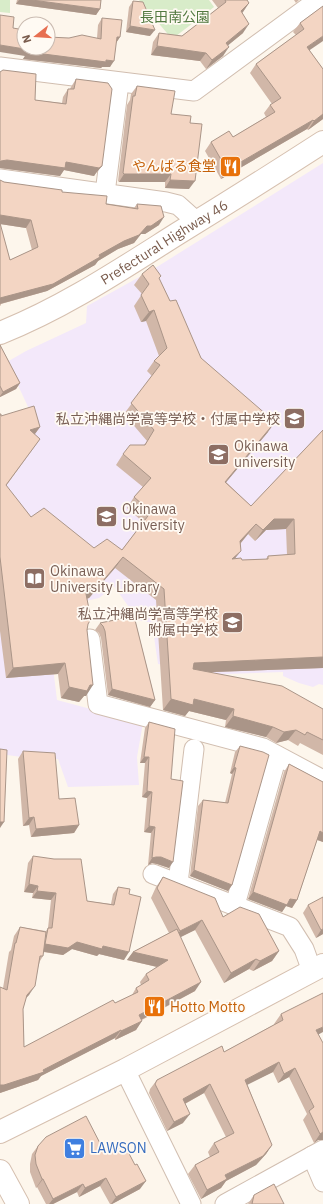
<svg xmlns="http://www.w3.org/2000/svg" width="323" height="1204" font-family="'IBM Plex Sans','Noto Sans JP',sans-serif">
<style>
.education{fill:#f3e8fa}
.green{fill:#d8ecc9}
.lines{fill:none;stroke-linecap:round;stroke-linejoin:round}
.street-casing{stroke:#d1beb0;stroke-width:21}
.secondary-casing{stroke:#d6c0b0;stroke-width:24}
.street{stroke:#fff;stroke-width:19}
.secondary{stroke:#fff;stroke-width:22}
.wall{fill:#d1b7a8;fill-rule:evenodd}
.shaded-wall{fill:#aa9588}
.building{fill:#f3d5c3;stroke:#aa9588;fill-rule:evenodd}
.labels{text-anchor:middle;stroke-width:3.5;stroke-linejoin:round;paint-order:stroke}
.park-label{font-size:14px;fill:#537a41;stroke:#fffaf3}
.food-label{font-size:14px;fill:#c56008;stroke:#fffaf3;text-anchor:end}
.street-label{font-size:14px;fill:#7a5c4d;stroke:#fffaf3}
.education-label{font-size:14px;fill:#785e54;stroke:#fffaf3;text-anchor:start}
.shop-label{font-size:14px;fill:#366cbe;stroke:#fffaf3;text-anchor:start}
</style>
<rect width="100%" height="100%" fill="#fdf6ec"/>
<!-- education -->
<path class="education" d="M323,163V685L319,684L313,687L299,683L283,676V672L168,676L167,665L158,664L152,623L138,620L114,586L99,598L46,610L57,700L143,723L137,757L139,785L68,787L58,759H36L0,754V447L36,440L30,411L7,362L26,351L86,323L87,306L152,270Z"/>
<!-- green -->
<g class="green">
<path d="M0,0H10V13L0,12Z"/>
<path d="M139,0H209L214,7L172,39Z"/>
</g>
<g class="lines">
<defs>
<g id="street">
<path d="M0,67L194,91L318,0"/>
<path d="M0,179L166,202L178,205L197,222"/>
<path d="M105,193L119,83"/>
<path d="M90,639L98,704L263,748L323,780"/>
<path d="M153,874L290,927L304,949L312,971"/>
<path d="M178,883L194,749"/>
<path d="M235,905L277,756"/>
<path d="M125,1070L191,1204"/>
<path d="M312,1156L323,1182"/>
<path d="M225,1204L323,1150"/>
</g>
<g id="secondary">
<path id="s1" d="M0,333C63,308 120,270 177,234C226,204 275,173 323,142"/>
<path d="M0,1132L125,1070L323,965"/>
<path d="M0,1171L18,1204"/>
</g>
</defs>
<!-- street casing -->
<use href="#street" class="street-casing"/>
<!-- secondary casing -->
<use href="#secondary" class="secondary-casing"/>
<!-- street -->
<use href="#street" class="street"/>
<!-- secondary -->
<use href="#secondary" class="secondary"/>
</g>
<!-- wall -->
<g class="wall">
<path d="M17,0H101L100,9L96,15L16,4Z"/>
<path d="M212,0H247L249,3L242,13L243,33L228,45L223,56L206,69L200,61L151,55L153,42L159,33L182,36L218,8Z"/>
<path d="M294,0H299L296,3Z"/>
<path d="M133,1L150,36L126,32L129,7Z"/>
<path d="M323,6L309,50L323,69V119L308,130L307,129L221,179L205,151L211,142L233,137L266,117L264,113L270,105L272,104L250,73L256,64L296,35L293,32L300,23Z"/>
<path d="M102,18L120,37L116,43L110,67H102L101,68L23,59L25,56L13,28L24,48L97,38L98,25Z"/>
<path d="M0,72L35,100L62,103L63,97L68,89H70L71,87L76,79L102,166L96,173L94,176L64,170L60,176L0,168Z"/>
<path d="M137,86L171,114L190,123L189,189L165,188V182H119L118,181L127,105L130,100L131,94Z"/>
<path d="M0,180L4,182L62,192L106,204L134,208L137,204L159,225L145,234H141L134,243L118,249L98,261L95,265L47,291L1,304V305L0,306ZM0,224L26,228L32,250L10,260Z"/>
<path d="M142,274L159,279L170,301L201,358L268,432L226,482L251,506L323,430V668L211,672L323,709V755L300,743L298,746L288,740L276,743L266,737L225,727L226,720L189,711L185,716L163,710L156,600L115,568L89,598L87,599L91,619L87,625V630L86,696H84L79,702L61,698L58,674L6,678L0,631V414L1,416L40,427L34,435L40,439L6,486L31,517L94,548L122,550L143,522L127,508L134,497L143,487L116,465L123,454L144,445L147,441L124,414L152,376L147,371L154,361L159,356L146,321L141,322L134,306L142,294L134,285ZM286,529L287,555L268,556L266,559L242,560L235,559L241,543L248,534L255,541L266,530Z"/>
<path d="M0,345L20,383L16,389L0,397Z"/>
<path d="M134,616L155,700L150,707L108,695L101,638L99,633L95,630L100,623Z"/>
<path d="M149,722L171,779L169,868L157,864L152,863L148,865L151,833L144,832L147,798L142,797L145,763H140L145,728Z"/>
<path d="M240,746L232,885L228,891L190,876L198,806L203,800L225,803L232,774L230,773L235,752Z"/>
<path d="M23,751L59,799L79,825L74,833L31,837L29,825L23,826L18,759Z"/>
<path d="M289,764L323,782V842L317,840L297,900L292,908L286,906L282,912L248,899L284,772Z"/>
<path d="M33,856L87,901L111,904L113,894L118,887L124,960L99,954L97,956L72,949L63,955L43,952V956L40,961L29,995L26,998L23,1009L24,1047L132,995L136,988L141,985L140,982L146,974L157,967L127,960L133,952L169,933L151,898L156,887L163,877L223,917L279,951L272,961L253,971L249,969L224,983L195,930L180,937L195,991L142,1020L136,1030L115,1040V1038L41,1076L38,1080L0,1093V987L3,988L9,952L11,950L14,936L20,927L46,931L48,928L51,900L32,898L33,893L24,892L28,863Z"/>
<path d="M308,905L323,934L316,938L303,913Z"/>
<path d="M281,1014L319,1035L323,1140H318L314,1143L303,1120L307,1114L289,1077L278,1083L273,1072L247,1084L272,1145L266,1154L256,1165L226,1181L221,1188L201,1199L188,1174L195,1165L210,1157L208,1152L214,1143L226,1137L204,1093L185,1104L183,1123L167,1131L149,1093L150,1089L157,1080L224,1052L275,1024H274Z"/>
<path d="M38,1146L104,1151L140,1189L112,1204H110L100,1186L79,1197L77,1192L53,1204H46L37,1187L36,1188L30,1172V1164L32,1154Z"/>
<path d="M254,1195L284,1204H248Z"/>
</g>
<!-- shaded-wall -->
<g class="shaded-wall">
<path d="M19,0H32L100,9L96,15L16,4Z"/>
<path d="M249,3L243,12L234,20L241,11Z"/>
<path d="M249,24L243,33L220,52L226,43Z"/>
<path d="M130,26L155,30L150,36L126,32Z"/>
<path d="M323,36V41L301,56L307,47Z"/>
<path d="M117,37H120L116,43Z"/>
<path d="M0,45L106,60L114,61L110,67H102L101,68L23,59L25,56L0,52Z"/>
<path d="M157,46L206,53L200,61L151,55Z"/>
<path d="M229,47L223,56L206,69L212,60Z"/>
<path d="M323,114V119L308,130L314,121Z"/>
<path d="M313,120L307,129L221,179L227,170Z"/>
<path d="M7,160L66,162L102,166L96,173L94,176L64,170L60,176L0,168V162L1,161Z"/>
<path d="M124,174H171L165,182H119Z"/>
<path d="M170,180L195,181L189,189L165,188Z"/>
<path d="M0,215L31,220L26,228L0,224Z"/>
<path d="M164,217L159,225L145,234H141L134,243L118,249L98,261L95,265L47,291L0,304V298L99,255L147,226Z"/>
<path d="M154,310L146,321L141,322L149,312Z"/>
<path d="M20,383L16,389L0,397V396L3,392Z"/>
<path d="M275,422L268,432L218,492L225,482Z"/>
<path d="M40,427L32,438L30,430Z"/>
<path d="M274,519H294L286,529L266,530L255,541L263,530Z"/>
<path d="M256,524L248,534L233,552L240,541Z"/>
<path d="M241,551L233,561L232,559Z"/>
<path d="M123,557L115,568L89,598L77,600L85,589Z"/>
<path d="M323,657V668L186,673L194,663Z"/>
<path d="M65,663L58,674L6,678L13,668Z"/>
<path d="M90,685H93L86,696H84L79,702L61,698L69,687Z"/>
<path d="M112,689L155,700L150,707L108,695Z"/>
<path d="M171,699H194L234,709L226,720L189,711L185,716L163,710Z"/>
<path d="M233,716L273,727L266,737L225,727Z"/>
<path d="M296,730L288,740L276,743L284,732Z"/>
<path d="M144,757H149L145,763H140Z"/>
<path d="M234,767L236,768L232,774L230,773Z"/>
<path d="M147,791L152,792L147,798L142,797Z"/>
<path d="M34,817L29,825L23,826L29,818Z"/>
<path d="M0,822H4L0,828Z"/>
<path d="M79,825L74,833L31,837L36,829Z"/>
<path d="M149,826L155,827L151,833L144,832Z"/>
<path d="M320,831L323,833V842L315,839Z"/>
<path d="M156,857H161L173,862L169,868L157,864L152,863L148,865L152,858Z"/>
<path d="M194,870L232,885L228,891L190,876Z"/>
<path d="M29,884L38,886L33,893L24,892Z"/>
<path d="M37,891L56,893L51,900L32,898Z"/>
<path d="M253,892L290,899L297,900L292,908L286,906L282,912L248,899Z"/>
<path d="M202,920L195,930L173,941L180,931Z"/>
<path d="M323,929V934L316,938L321,930Z"/>
<path d="M77,942L103,946L129,952L124,960L99,954L97,956L72,949L63,955L40,951L45,944Z"/>
<path d="M279,951L272,961L253,971L260,961Z"/>
<path d="M133,952L168,960L162,968L127,960Z"/>
<path d="M256,959L249,969L224,983L231,973Z"/>
<path d="M201,982L195,991L133,1024L139,1015Z"/>
<path d="M35,986L29,995L21,1003L27,995Z"/>
<path d="M142,1021L136,1030L115,1040L121,1031Z"/>
<path d="M323,1027V1032L310,1039L316,1030Z"/>
<path d="M121,1030L115,1038L41,1076L38,1080L0,1093V1085L43,1070Z"/>
<path d="M279,1062L273,1072L239,1089L245,1080Z"/>
<path d="M295,1068L289,1077L278,1083L284,1074Z"/>
<path d="M210,1084L204,1093L177,1108L183,1099Z"/>
<path d="M190,1114L183,1123L167,1131L174,1122Z"/>
<path d="M323,1132V1140H318L314,1143L320,1134Z"/>
<path d="M272,1145L266,1154L256,1165L226,1181L221,1188L201,1199L207,1190L225,1175Z"/>
<path d="M106,1178L100,1186L79,1197L85,1188Z"/>
<path d="M42,1179H43L37,1187L36,1188Z"/>
<path d="M146,1181L140,1189L112,1204H111L116,1197Z"/>
<path d="M83,1184L77,1192L53,1204H49L53,1199Z"/>
</g>
<!-- building -->
<g class="building">
<path d="M32,0H101L100,9Z"/>
<path d="M225,0H247L249,3L241,11L249,24L226,43L229,47L212,60L206,53L157,46L159,33L182,36L226,2Z"/>
<path d="M133,1L143,2L155,30L130,26Z"/>
<path d="M323,6V36L307,47L323,69V114L314,121L313,120L227,170L211,142L229,131L233,137L275,112L270,105L281,98L256,64L304,29L300,23Z"/>
<path d="M0,15L14,17L13,28L24,30V48H48V37L69,38L82,35L101,39L102,18L122,20L120,37H117L114,61L106,60V62L28,52L31,50L0,45Z"/>
<path d="M3,70L36,74L35,100L66,104L68,89H74L76,79L108,83L112,89L102,166L99,168L66,162L65,168L7,160L1,161L0,162V72Z"/>
<path d="M137,86L175,91L171,114L191,116L190,123L202,124L195,181L170,180L171,174H124L123,173L133,96H135Z"/>
<path d="M0,180L4,182L62,190V192L107,196L106,204L138,209L137,204L161,206L164,217L151,226H147L139,235L124,241L99,255L100,257L53,284L0,298V223L10,260L38,247L31,220L0,215Z"/>
<path d="M153,265L161,276L159,278L170,301L176,300L201,358L275,422L225,482L251,506L323,430V657L194,663L193,669L282,686L323,709V740L307,732L305,735L296,730L284,732L273,727L233,716L234,709L194,699L193,705L171,699L164,589L123,557L97,588L85,589L91,619L88,624L87,630L93,685H90L87,691L69,687L65,663L13,668L0,557V414H1V416L34,406L40,427L30,430L40,439L6,485L31,517L44,508L94,548L107,539L122,550L151,512L134,497L151,478L123,454L130,445H145L154,430L131,403L160,365L154,361L167,348L154,310L149,312L141,295L149,284L142,274ZM274,519H294L295,554L268,556V559L242,560L241,558L232,559L241,551L240,541L256,524L263,530Z"/>
<path d="M0,345L20,383L3,392L0,386Z"/>
<path d="M134,616L155,700L112,689L105,631L103,626L100,623Z"/>
<path d="M149,722L175,729L171,779L183,781L173,862L161,857H156L152,858L155,827L149,826L152,792L147,791L149,757H144Z"/>
<path d="M240,746L263,752L269,755L232,885L194,870L203,800L228,803L236,768L234,767Z"/>
<path d="M0,749L7,750L4,822H0Z"/>
<path d="M23,751L55,753L59,799L75,798L79,825L36,829L34,817L29,818Z"/>
<path d="M289,764L323,782V833L320,831L297,900L290,899L287,905L253,892Z"/>
<path d="M33,856L54,859H81L87,901L114,905L118,887L130,889L129,894L141,897L129,952L103,946L102,949L77,942L68,948L45,944L48,928H52L56,893L37,891L38,886L29,884Z"/>
<path d="M163,877L215,898L223,917L240,907L259,914L279,951L260,961L256,959L231,973L202,920L180,931L157,888Z"/>
<path d="M323,897V929L321,930L308,905Z"/>
<path d="M20,927L46,932L43,956H40L35,986L27,995L23,1009L24,1047L113,1000L115,1003L138,992L136,988L149,980L146,974L168,960L133,952L177,929L201,982L139,1015L142,1021L121,1031V1030L43,1070L44,1072L4,1085H0V987L7,990L15,943H16Z"/>
<path d="M323,993V1027L316,1030L323,1043V1132L320,1134L309,1111L314,1107L295,1068L284,1074L279,1062L245,1080L272,1145L263,1156L225,1175L227,1179L207,1190L195,1165L219,1152L214,1143L234,1133L210,1084L183,1099L190,1114L174,1122L155,1084L157,1080L222,1046L224,1052L283,1020L281,1014Z"/>
<path d="M86,1116L104,1151L123,1142L135,1165L137,1164L146,1181L116,1197L106,1178L85,1188L83,1184L53,1199L43,1179H42L36,1164L35,1155L38,1146L46,1137Z"/>
<path d="M274,1184L284,1204H252L254,1195Z"/>
</g>
<!-- icons -->
<defs>
<symbol id="restaurant-square" viewBox="-11 -11 22 22"><rect x="-9" y="-9" width="18" height="18" rx="4" fill="#e8710a" stroke="#fffaf3"/><path d="M-5-6h1v4h1v-4h1v4h1v-4h1v5L-1.5 .5V6h-2V.5L-5-1ZM5-6V6H3V1.5H1.5Q1.5-4 5-6Z" fill="#fff"/></symbol>
<symbol id="school-square" viewBox="-11 -11 22 22"><rect x="-9" y="-9" width="18" height="18" rx="4" fill="#8d6e63" stroke="#fffaf3"/><path d="M0-5L7-2L0 1L-7-2ZM-4 1L0 2.5L4 1V4Q0 6-4 4Z" fill="#fff"/></symbol>
<symbol id="university-square" viewBox="-11 -11 22 22"><rect x="-9" y="-9" width="18" height="18" rx="4" fill="#8d6e63" stroke="#fffaf3"/><path d="M0-5L7-2L0 1L-7-2ZM-4 1L0 2.5L4 1V4Q0 6-4 4Z" fill="#fff"/></symbol>
<symbol id="library-square" viewBox="-11 -11 22 22"><rect x="-9" y="-9" width="18" height="18" rx="4" fill="#8d6e63" stroke="#fffaf3"/><path d="M-6-4Q-3-5.5-.7-3.5V5Q-3 3-6 4ZM6-4Q3-5.5 .7-3.5V5Q3 3 6 4Z" fill="#fff"/></symbol>
<symbol id="supermarket-square" viewBox="-11 -11 22 22"><rect x="-9" y="-9" width="18" height="18" rx="4" fill="#3f7fe0" stroke="#fffaf3"/><path d="M-6-5.5h2.5l.6 2H6L4.5 2H-2.5L-4.4-4H-6ZM-1.5 3.2a1.3 1.3 0 1 0 .1 0ZM3 3.2a1.3 1.3 0 1 0 .1 0Z" fill="#fff"/></symbol>
</defs>
<g fill-rule="evenodd">
<use href="#restaurant-square" x="218" y="154" width="25" height="25"/>
<use href="#school-square" x="282" y="406" width="25" height="25"/>
<use href="#university-square" x="206" y="442" width="25" height="25"/>
<use href="#university-square" x="94" y="504" width="25" height="25"/>
<use href="#library-square" x="22" y="566" width="25" height="25"/>
<use href="#school-square" x="220" y="610" width="25" height="25"/>
<use href="#restaurant-square" x="142" y="994" width="25" height="25"/>
<use href="#supermarket-square" x="62" y="1136" width="25" height="25"/>
</g>
<g class="labels">
<!-- park labels -->
<g class="park-label">
<text x="175" y="22">長田南公園</text>
</g>
<!-- food labels -->
<g class="food-label">
<text x="216" y="171">やんばる食堂</text>
<text x="170" y="1012" text-anchor="start">Hotto Motto</text>
</g>
<!-- street labels -->
<g class="street-label">
<text dy="5" stroke="none"><textPath href="#s1" startOffset="188">Prefectural Highway 46</textPath></text>
</g>
<!-- education labels -->
<g class="education-label">
<text x="280" y="424" text-anchor="end">私立沖縄尚学高等学校・付属中学校</text>
<text x="234" y="451">Okinawa<tspan x="234" dy="16">university</tspan></text>
<text x="122" y="514">Okinawa<tspan x="122" dy="16">University</tspan></text>
<text x="50" y="576">Okinawa<tspan x="50" dy="16">University Library</tspan></text>
<text x="218" y="619" text-anchor="end">私立沖縄尚学高等学校<tspan x="218" dy="16">附属中学校</tspan></text>
</g>
<!-- shop labels -->
<g class="shop-label">
<text x="90" y="1153">LAWSON</text>
</g>
</g>
<!-- north arrow -->
<g transform="translate(36 36) rotate(253)"><circle r="19" fill="#fffaf3" stroke="#cabbb1"/>
<path d="M0-3L7 15L0 10L-7 15Z" fill="#e76f51"/>
<text y="-6" font-size="11" font-weight="bold" text-anchor="middle" fill="#7a5c4d">N</text>
</g>
</svg>
